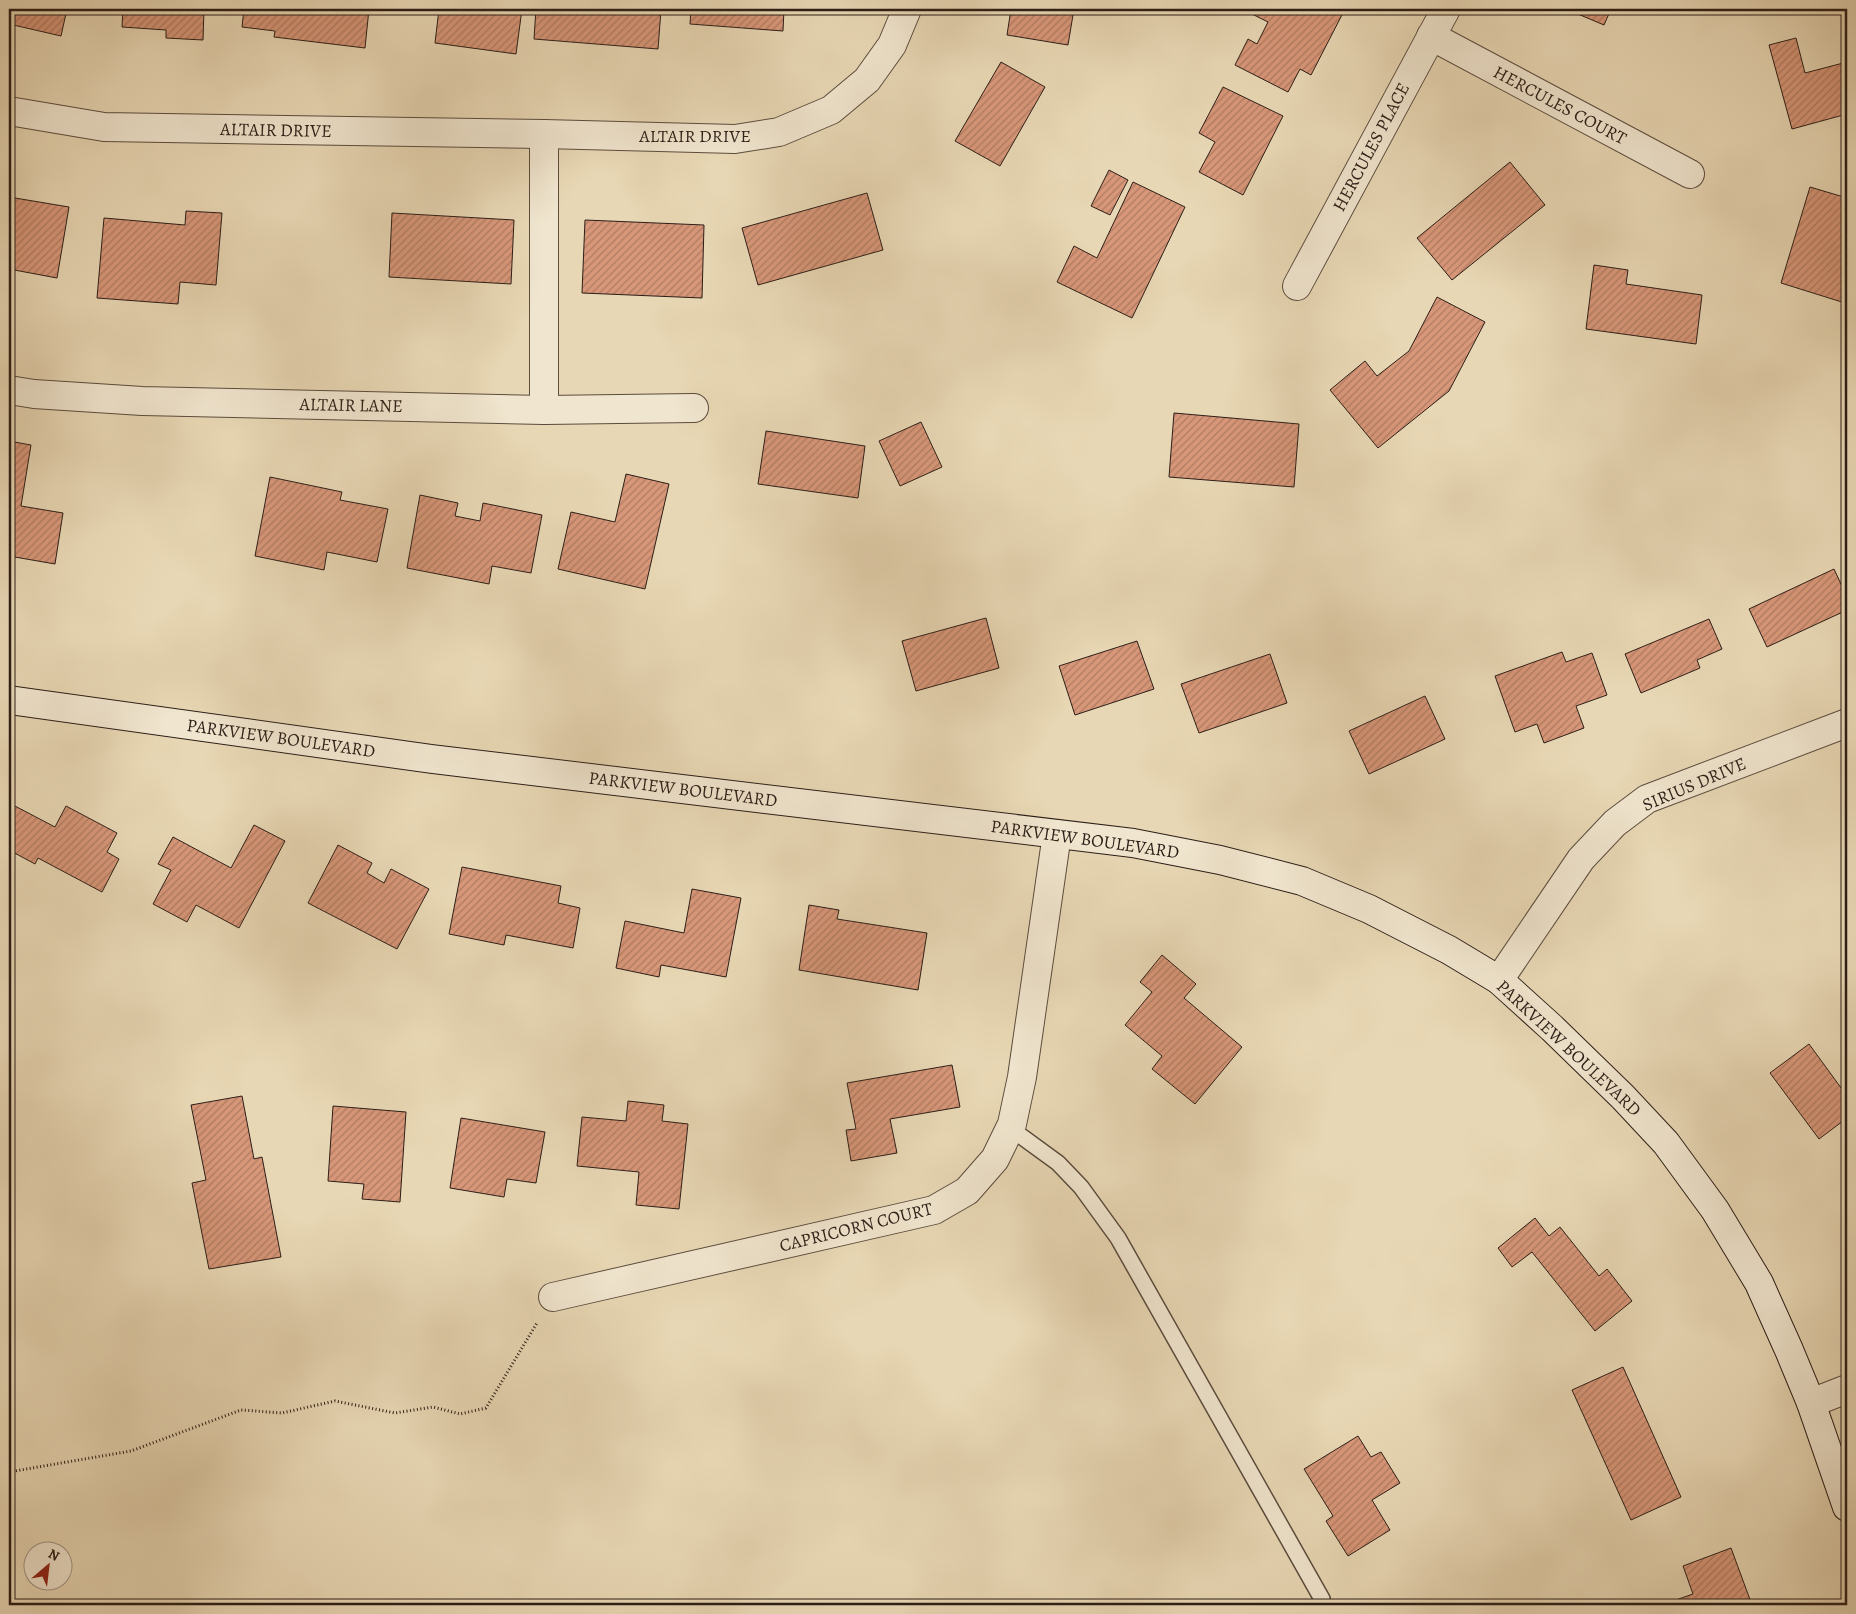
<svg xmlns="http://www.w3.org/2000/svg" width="1856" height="1614" font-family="Alegreya,serif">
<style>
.building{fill:url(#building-hatch);stroke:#2c1e17}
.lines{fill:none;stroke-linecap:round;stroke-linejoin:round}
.lane-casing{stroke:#5b4c3e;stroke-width:18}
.street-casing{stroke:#5b4c3e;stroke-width:30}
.secondary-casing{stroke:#2c1e17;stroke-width:30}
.path{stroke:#2c1e17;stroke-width:3;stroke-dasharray:1 2.5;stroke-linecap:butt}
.lane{stroke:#f0e5ce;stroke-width:15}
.street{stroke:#f0e5ce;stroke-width:28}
.secondary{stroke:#f0e5ce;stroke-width:28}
.labels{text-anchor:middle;stroke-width:5;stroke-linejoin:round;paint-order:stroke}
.street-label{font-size:18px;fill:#2c1e17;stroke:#f0e5ce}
</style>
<defs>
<pattern id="building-hatch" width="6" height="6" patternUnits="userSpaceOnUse" patternTransform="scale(1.25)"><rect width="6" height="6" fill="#d89779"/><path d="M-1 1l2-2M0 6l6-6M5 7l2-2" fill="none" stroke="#af7b62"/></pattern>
</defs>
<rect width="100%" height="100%" fill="#e8d7b4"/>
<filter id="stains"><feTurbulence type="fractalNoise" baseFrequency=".004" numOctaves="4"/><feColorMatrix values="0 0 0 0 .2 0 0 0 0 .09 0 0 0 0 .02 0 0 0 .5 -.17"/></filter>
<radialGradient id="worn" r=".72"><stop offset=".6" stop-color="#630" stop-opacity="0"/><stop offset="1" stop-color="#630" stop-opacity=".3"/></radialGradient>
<!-- building -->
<g class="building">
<path d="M9,9H67L61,36L9,24Z"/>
<path d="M123,9H204L203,40L166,38V30L122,27Z"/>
<path d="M244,9H369L365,48L274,37L275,31L242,27Z"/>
<path d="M439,9H522L516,54L435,43Z"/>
<path d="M536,9L661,10L658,49L534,39Z"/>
<path d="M691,9H784L783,31L690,24Z"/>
<path d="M1011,9H1074L1068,45L1007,35Z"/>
<path d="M1254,9H1345L1311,75L1300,69L1288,92L1235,65L1248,39L1257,44L1268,22L1252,14Z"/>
<path d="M1566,9H1611L1604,25Z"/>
<path d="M1796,38L1805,73L1847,62V114L1792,129L1769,45Z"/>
<path d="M1001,62L1045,87L1000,166L955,141Z"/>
<path d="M1223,87L1283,116L1243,195L1199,172L1215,142L1199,133Z"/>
<path d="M1510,162L1545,205L1452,280L1417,238Z"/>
<path d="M1109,170L1128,180L1110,215L1091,206Z"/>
<path d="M1133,182L1185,207L1132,318L1057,282L1074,246L1097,258Z"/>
<path d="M1810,187L1847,198V296L1845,303L1781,283Z"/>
<path d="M867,193L883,250L758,285L742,228Z"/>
<path d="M9,197L69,207L57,278L9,269Z"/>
<path d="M186,211L222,213L216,285L180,282L178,304L97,298L104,218L185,225Z"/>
<path d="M392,213L514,220L511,284L389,277Z"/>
<path d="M585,220L704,225L702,298L582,293Z"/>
<path d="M1594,265L1628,270L1626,284L1702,295L1696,344L1586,329Z"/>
<path d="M1437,297L1485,322L1449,391L1378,448L1330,390L1365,361L1377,376L1409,351Z"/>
<path d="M1174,413L1299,424L1294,487L1169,477Z"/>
<path d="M921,422L942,467L900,486L879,441Z"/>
<path d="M766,431L865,446L858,498L758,484Z"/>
<path d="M9,441L31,445L21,506L63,513L55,564L9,556Z"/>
<path d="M626,474L669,484L645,589L558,569L571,512L615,522Z"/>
<path d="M270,477L342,492L340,500L388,509L377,562L327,552L324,570L255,556Z"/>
<path d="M420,495L458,503L455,516L480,521L483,503L542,515L531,573L492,566L489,584L407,568Z"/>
<path d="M1834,569L1847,597V610L1767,647L1749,609Z"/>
<path d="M986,618L999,668L916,691L902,641Z"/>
<path d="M1709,619L1722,649L1697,660L1700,668L1641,693L1625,654Z"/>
<path d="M1137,641L1154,689L1075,715L1059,666Z"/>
<path d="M1562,652L1566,662L1592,653L1607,695L1576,706L1584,728L1544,743L1537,724L1515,732L1495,676Z"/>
<path d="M1270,654L1287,703L1199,733L1181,684Z"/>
<path d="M1425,696L1445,739L1369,774L1349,731Z"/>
<path d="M13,805L55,827L66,806L117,833L107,852L119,859L102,892L38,858L35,864L9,850V813Z"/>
<path d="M254,825L285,841L239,928L196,905L187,922L153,904L171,870L158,864L173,837L231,868Z"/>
<path d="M338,845L372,863L367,873L384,883L391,869L429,889L397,949L308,903Z"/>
<path d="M462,867L561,886L558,903L580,908L573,948L506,935L504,945L449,934Z"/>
<path d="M692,889L741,898L726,977L661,965L659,977L616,968L625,921L684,933Z"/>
<path d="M809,905L839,910L837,919L927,933L918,990L799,970Z"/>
<path d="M1162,955L1196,984L1184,998L1242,1047L1195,1104L1152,1069L1162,1056L1125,1025L1152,992L1140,982Z"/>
<path d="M1809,1044L1847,1096V1118L1819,1139L1770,1073Z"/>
<path d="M952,1065L960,1107L890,1119L897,1153L851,1161L846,1130L856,1129L847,1083Z"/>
<path d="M242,1096L254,1159L262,1157L281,1257L209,1269L192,1183L206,1180L191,1105Z"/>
<path d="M628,1101L664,1105L662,1121L688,1124L679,1209L636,1205L639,1172L577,1166L582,1117L626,1121Z"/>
<path d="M333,1106L406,1112L400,1202L362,1199L364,1184L328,1181Z"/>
<path d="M461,1118L545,1132L536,1183L507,1179L504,1197L450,1188Z"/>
<path d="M1535,1218L1549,1236L1560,1227L1599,1276L1607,1269L1632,1301L1595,1331L1532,1252L1512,1267L1498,1248Z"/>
<path d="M1623,1367L1681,1497L1631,1520L1572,1390Z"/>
<path d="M1358,1436L1371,1457L1381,1452L1400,1483L1372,1500L1390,1530L1348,1556L1326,1521L1333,1516L1304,1469Z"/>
<path d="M1731,1548L1752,1605H1675L1673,1601L1693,1594L1683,1566Z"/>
</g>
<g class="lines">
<defs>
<path id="lane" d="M1010,1128L1058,1163L1081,1187L1118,1238L1322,1599"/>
<g id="street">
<path d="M1431,36L1690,174"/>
<path d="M9,111L104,127L544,134L735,139L779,132L831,110L867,80L892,45L907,9"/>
<path d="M1297,286L1446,9"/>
<path d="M9,390L34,394L142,401L544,410L694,408"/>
<path d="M544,410V134"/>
<path d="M1499,980L1581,859L1615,823L1647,799L1847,723"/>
<path d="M553,1297L934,1210L967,1191L995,1159L1012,1124L1022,1077L1057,834"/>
<path d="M1811,1403L1847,1389"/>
</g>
<path id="secondary" d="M9,700L432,759L1133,843L1220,860L1302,881L1369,909L1449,950L1499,980L1552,1028L1623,1097L1666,1143L1715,1210L1759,1283L1789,1350L1811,1403L1847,1507"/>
</defs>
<!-- lane casing -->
<use href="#lane" class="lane-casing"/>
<!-- street casing -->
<use href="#street" class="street-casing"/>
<!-- secondary casing -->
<use href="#secondary" class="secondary-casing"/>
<!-- path -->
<path class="path" d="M9,1472L131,1451L241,1410L282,1413L335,1401L395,1413L433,1407L460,1414L486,1408L537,1323"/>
<!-- lane -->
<use href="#lane" class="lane"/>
<!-- street -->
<use href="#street" class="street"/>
<!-- secondary -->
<use href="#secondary" class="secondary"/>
</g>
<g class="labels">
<!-- street labels -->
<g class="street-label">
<text transform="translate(1560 105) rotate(28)" y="6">HERCULES COURT</text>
<text transform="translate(276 130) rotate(1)" y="6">ALTAIR DRIVE</text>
<text x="695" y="142">ALTAIR DRIVE</text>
<text transform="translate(1371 147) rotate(-62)" y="6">HERCULES PLACE</text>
<text transform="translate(351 405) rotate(1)" y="6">ALTAIR LANE</text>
<text transform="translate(281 738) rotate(8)" y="6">PARKVIEW BOULEVARD</text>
<text transform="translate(1694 784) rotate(-23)" y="6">SIRIUS DRIVE</text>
<text transform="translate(683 789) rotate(7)" y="6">PARKVIEW BOULEVARD</text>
<text transform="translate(1085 839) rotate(8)" y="6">PARKVIEW BOULEVARD</text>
<text transform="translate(1569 1048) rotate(43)" y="6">PARKVIEW BOULEVARD</text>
<text transform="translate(856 1227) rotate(-14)" y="6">CAPRICORN COURT</text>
</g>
</g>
<!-- margin -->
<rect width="1856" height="1614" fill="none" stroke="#e8d7b4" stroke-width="30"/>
<rect x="10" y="10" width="1836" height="1594" fill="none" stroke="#2c1e17" stroke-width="2.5"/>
<rect x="15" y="15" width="1826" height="1584" fill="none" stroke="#2c1e17"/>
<!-- north arrow -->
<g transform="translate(48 1566) rotate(28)"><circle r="24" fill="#f0e5ce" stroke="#a29585"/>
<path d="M0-4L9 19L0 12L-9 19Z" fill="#8f2418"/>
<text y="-8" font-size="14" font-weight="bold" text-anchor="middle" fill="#2c1e17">N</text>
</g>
<rect width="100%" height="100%" filter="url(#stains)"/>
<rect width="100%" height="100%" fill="url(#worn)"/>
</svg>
